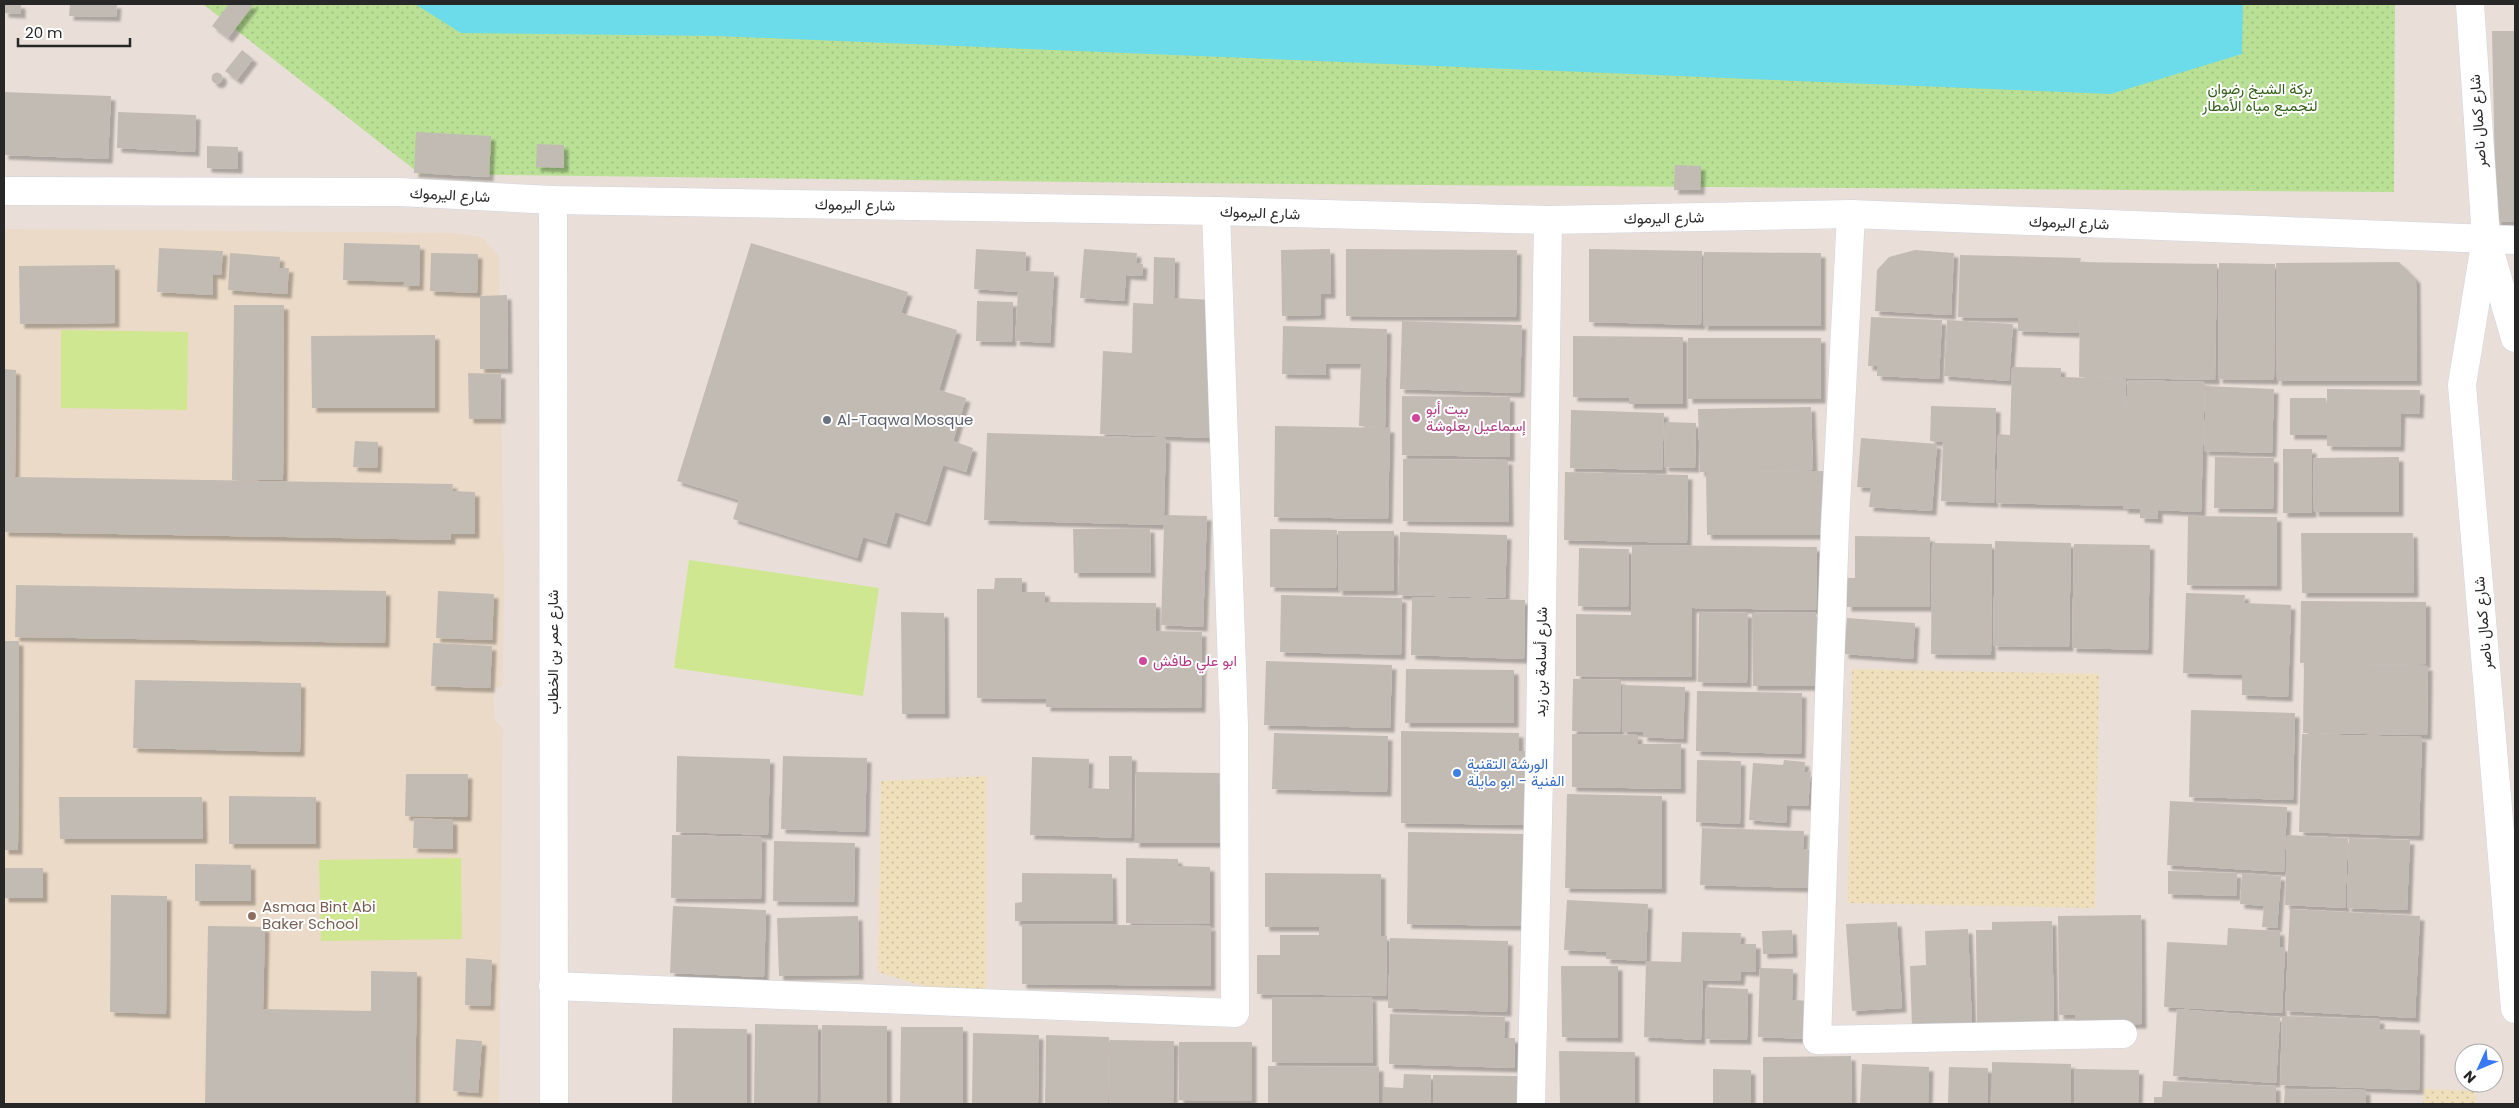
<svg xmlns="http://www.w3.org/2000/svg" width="2519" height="1108" font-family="Poppins,Vazirmatn,sans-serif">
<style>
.education{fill:#ebdac7}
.grass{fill:url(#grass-dots)}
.sand{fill:url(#sand-dots)}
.pitch{fill:#cfe790}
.water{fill:#6cdceb}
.building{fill:#c2bbb4;filter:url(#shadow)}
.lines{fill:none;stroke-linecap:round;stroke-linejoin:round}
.street-casing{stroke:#ced4e0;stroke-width:29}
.secondary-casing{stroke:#ced4e0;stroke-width:29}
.street{stroke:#fff;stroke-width:28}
.secondary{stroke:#fff;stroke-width:28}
.hotel-dot{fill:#d1479c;stroke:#fff;stroke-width:2}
.worship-dot{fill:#6b7280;stroke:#fff;stroke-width:2}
.shop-dot{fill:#3f7fe0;stroke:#fff;stroke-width:2}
.education-dot{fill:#8d6e63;stroke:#fff;stroke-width:2}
.labels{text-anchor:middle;stroke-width:4;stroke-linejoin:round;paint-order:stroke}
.park-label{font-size:15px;fill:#33601a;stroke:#fff}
.street-label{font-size:15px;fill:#272727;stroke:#fff}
.hotel-label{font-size:15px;fill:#b23c85;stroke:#fff;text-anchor:start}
.worship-label{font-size:15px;fill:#5b616d;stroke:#fff;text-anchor:start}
.shop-label{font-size:15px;fill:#366cbe;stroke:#fff;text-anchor:start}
.education-label{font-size:15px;fill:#785e54;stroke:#fff;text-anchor:start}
</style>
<defs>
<pattern id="grass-dots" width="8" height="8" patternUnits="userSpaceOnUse" patternTransform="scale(1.25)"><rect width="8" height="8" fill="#b9e095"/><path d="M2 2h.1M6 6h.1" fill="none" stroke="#9fc080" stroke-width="1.8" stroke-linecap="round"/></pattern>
<pattern id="sand-dots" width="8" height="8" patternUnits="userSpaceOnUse" patternTransform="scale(1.25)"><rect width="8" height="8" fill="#efdfbb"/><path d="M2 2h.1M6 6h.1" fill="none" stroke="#cdbfa1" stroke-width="1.8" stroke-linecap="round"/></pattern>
<filter id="shadow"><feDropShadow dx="4.5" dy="4.5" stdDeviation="1" flood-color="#0004"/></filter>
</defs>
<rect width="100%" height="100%" fill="#e9dfd8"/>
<!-- education -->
<path class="education" d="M4,229L456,233L483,238L499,256L504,576L503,685L493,690L495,721L503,728L499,1104H4Z"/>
<!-- grass -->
<path class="grass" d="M203,4H2395L2394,192L1166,183L420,174Z"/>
<!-- sand -->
<g class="sand">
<path d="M1852,669L2099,674L2095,908L1848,903Z"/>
<path d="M986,776V988L970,1001L878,972L881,781Z"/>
<path d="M2424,1089L2475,1091L2476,1104H2423Z"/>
</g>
<!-- pitch -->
<g class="pitch">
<path d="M61,330L188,332L187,410L61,408Z"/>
<path d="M689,560L879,588L863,696L674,668Z"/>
<path d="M461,858L462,939L321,941L319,860Z"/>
</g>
<!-- water -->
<path class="water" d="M415,4H2243L2242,54L2111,94L717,36L461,33Z"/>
<!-- building -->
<g class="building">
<path d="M4,4H21V14L4,13Z"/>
<path d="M70,4H117L116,17L69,16Z"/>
<path d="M229,4H254L228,38L212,26Z"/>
<path d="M2492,31H2515V221L2496,222Z"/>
<path d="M242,50L253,59L237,80L225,71Z"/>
<circle cx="217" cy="78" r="5.5"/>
<path d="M4,92L111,96L108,159L4,155Z"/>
<path d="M118,112L196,115L195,152L117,148Z"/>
<path d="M416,132L491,136L489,177L414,173Z"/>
<path d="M537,144L564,145V168L536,167Z"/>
<path d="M207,146L238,147V169L207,168Z"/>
<path d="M1675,165L1701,166L1700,190H1674Z"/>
<path d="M344,243L420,245L419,286H403L405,282L343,280Z"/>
<path d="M751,243L908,292L901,313L957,330L939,390L966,398L953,441L973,448L966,472L943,465L926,522L895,512L886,544L863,537L857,558L733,519L739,500L677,481Z"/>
<path d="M159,248L223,251L221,275L213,274V295L157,292Z"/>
<path d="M976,249L1026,252L1025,271L1054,272L1050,343L1015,341L1018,292L974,289Z"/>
<path d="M1084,249L1137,253L1136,263L1143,264L1142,276L1126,275L1124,301L1080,298Z"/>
<path d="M1330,249L1331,294H1321V315L1282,316L1281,250Z"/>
<path d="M1346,249L1517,250L1516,317L1346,316Z"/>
<path d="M1589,249L1702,251L1701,325L1589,322Z"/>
<path d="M1915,250L1954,253L1951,315L1875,311L1877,270L1889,257Z"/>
<path d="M1704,252L1821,253V326H1703Z"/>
<path d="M230,253L280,257L279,268H289L287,294L228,290Z"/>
<path d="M431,253L478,254L477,293L430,291Z"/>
<path d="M1960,255L2081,258L2080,262L2217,264L2215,380L2079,377L2080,301L2079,333L2018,331V318L1958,317Z"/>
<path d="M1154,257L1175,258L1174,298L1213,300L1209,438L1100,434L1103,351L1132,353L1133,303L1153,304Z"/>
<path d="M2399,262L2416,279L2417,381H2277L2276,263Z"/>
<path d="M2219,263L2275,264L2274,380L2218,379Z"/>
<path d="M115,265V323L20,324L19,266Z"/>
<path d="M507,295L508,369H480V296Z"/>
<path d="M977,301L1013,302L1012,342L976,341Z"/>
<path d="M234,305H284L283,480H232Z"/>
<path d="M1871,317L1942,320L1939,379L1877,376V366H1868Z"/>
<path d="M1947,320L2013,324L2009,381L1944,376Z"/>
<path d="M1402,321L1522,325L1520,393L1400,389Z"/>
<path d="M1283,326L1387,329L1385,427L1359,426L1361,364H1325L1326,375L1282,374Z"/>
<path d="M435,335V408H312L311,336Z"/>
<path d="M1573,336L1683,337V404H1629V398L1573,397Z"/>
<rect x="1688" y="338" width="133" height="61"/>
<path d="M2012,367L2061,368V377L2126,379L2125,427L2128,380L2205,382L2201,512L2158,510V519L2140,518V509H2123L2124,506L1996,503L1998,434L2010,435Z"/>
<path d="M4,369L16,370L15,477L453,484L452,491L475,492V534H451V540L4,532Z"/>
<path d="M468,373L501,374V419H469Z"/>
<path d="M2206,386L2274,389L2272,453L2204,451Z"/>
<path d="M2327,389L2420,390L2419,414L2401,413L2400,447L2327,446V435H2290V398H2326L2327,406Z"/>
<path d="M1402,396L1510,397V457L1402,455Z"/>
<path d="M1931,406L1996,408L1994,503L1941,501L1943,442L1930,441Z"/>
<path d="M1811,407L1813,470L1731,472L1825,471L1826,535H1707L1706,472H1700L1698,409Z"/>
<path d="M1571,410L1664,413L1662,470L1570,468Z"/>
<path d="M1665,422L1696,423L1695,468L1664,467Z"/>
<path d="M1275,426L1390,428L1388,519L1274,517Z"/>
<path d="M987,433L1166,438L1164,515L1207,516L1203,627L1161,625L1164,525L984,520Z"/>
<path d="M1861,438L1937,444L1932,511L1869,507L1871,488L1857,487Z"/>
<path d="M355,441L378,442L377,468L353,467Z"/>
<rect x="2283" y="449" width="29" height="64"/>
<path d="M2215,457L2274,458L2273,509L2214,508Z"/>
<path d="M2399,457V512H2314L2313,458Z"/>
<path d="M1403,459L1508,460L1509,522L1403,521Z"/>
<path d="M1565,472L1688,475L1687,543L1564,540Z"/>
<path d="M2188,516L2277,517V586L2187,585Z"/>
<path d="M1150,528L1151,573H1074L1073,529Z"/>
<path d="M1270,529L1337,530L1336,588L1270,587Z"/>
<rect x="1338" y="531" width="56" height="60"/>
<path d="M1400,532L1507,535L1505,598L1398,595Z"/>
<path d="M2301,533H2413L2414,593H2302Z"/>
<path d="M1855,536L1930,537V607H1847V578H1855Z"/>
<path d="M1995,541L2071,543L2069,647L1993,646Z"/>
<path d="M1932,543L1992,544L1991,655L1931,654Z"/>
<path d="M2074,544L2150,545L2148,650L2072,648Z"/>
<path d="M1632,545L1817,547L1816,610L1692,608V677L1576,676V614L1631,615Z"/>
<path d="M1579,548L1629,549L1628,607L1578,606Z"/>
<path d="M995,578H1022V592H1045V602L1156,603V631L1202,632L1201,708L1046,707V699L977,698V589H994Z"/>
<path d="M16,585L386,591L385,643L15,637Z"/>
<path d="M438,591L494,594L492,640L436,638Z"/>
<path d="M2186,593L2245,595L2244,603L2291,605L2288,697L2242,695V675L2183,673Z"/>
<path d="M1281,595L1402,598L1401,655L1280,652Z"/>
<path d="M1412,597L1525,600L1524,659L1411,655Z"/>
<path d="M2301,601L2426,602V664L2352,665L2428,666L2427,735L2303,733L2304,663H2300Z"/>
<path d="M901,612L944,613L945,714H902Z"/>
<path d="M1699,612L1748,613L1747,683L1698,682Z"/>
<path d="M1816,612L1817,686H1753L1752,613Z"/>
<path d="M1847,618L1915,623L1913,659L1844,654Z"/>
<path d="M4,641H19L18,850H4Z"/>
<path d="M433,643L492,646L490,688L431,686Z"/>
<path d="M1266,661L1392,665L1390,728L1264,725Z"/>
<path d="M1406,669L1514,670V723H1405Z"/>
<path d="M1573,679L1621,680L1620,732L1572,731Z"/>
<path d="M135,680L301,683L300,752L133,748Z"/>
<path d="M1623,685L1685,687L1683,739L1643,737V732H1622Z"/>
<path d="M1697,691L1802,693L1801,754L1696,751Z"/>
<path d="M2191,710L2295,713L2293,800L2189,797Z"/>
<path d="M1401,731L1519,733V751H1527L1526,825L1401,823Z"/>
<path d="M1274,733L1388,736L1387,792L1272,789Z"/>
<path d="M1572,734L1638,735V744H1681V789L1572,787Z"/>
<path d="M2302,734L2422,737L2419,836L2299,832Z"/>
<path d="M677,756L770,759L768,835L676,832Z"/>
<path d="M783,756L867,758L865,832L781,829Z"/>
<path d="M1109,756H1132L1131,838L1030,835L1032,757L1089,759L1088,788L1109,789Z"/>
<path d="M1697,760L1741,761L1740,824L1696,822Z"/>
<path d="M1784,760L1805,762L1804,773L1811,771L1808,806L1787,805L1786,823L1749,820L1753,763L1783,765Z"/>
<path d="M1136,772L1224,773L1223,843H1135Z"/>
<path d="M406,774H468L467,817L405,816Z"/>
<path d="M1567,794L1662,796V889L1565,888Z"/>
<path d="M229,796L316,797V844H229Z"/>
<path d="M59,797H202L203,839H60Z"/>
<path d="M2170,801L2287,807L2284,872L2167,865Z"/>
<path d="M414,818L453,820V849L413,848Z"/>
<path d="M1702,828L1804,831L1803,849L1813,850L1812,888L1700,885Z"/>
<path d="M1408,832L1525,834L1524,926L1407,924Z"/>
<path d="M672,835L762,837L761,899L671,898Z"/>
<path d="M2287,835L2348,838L2345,908L2285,905Z"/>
<path d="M2349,838L2410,840L2407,910L2347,908Z"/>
<path d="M774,841L855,843L854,902L773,901Z"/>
<path d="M1126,858L1178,859V866L1210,867V924L1126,923Z"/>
<path d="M195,864L251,865V901H195Z"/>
<rect x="4" y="868" width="39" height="30"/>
<path d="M2168,871L2237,873L2236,896L2168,894Z"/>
<path d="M1022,873L1112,874L1113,921H1015V903L1022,902Z"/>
<path d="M1265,873L1381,874V936H1387L1386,996L1257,994V955H1280V935H1319V927H1265Z"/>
<path d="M2242,873L2281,876L2277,928L2262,927L2264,906L2240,904Z"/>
<path d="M111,895L167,896L166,1014L110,1012Z"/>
<path d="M1567,900L1648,904L1646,961L1606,959V952L1564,950Z"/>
<path d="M673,906L766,910L764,977L670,973Z"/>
<path d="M2290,909L2420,916L2415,1018L2285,1011Z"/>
<path d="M2141,915L2142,1024L2075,1025V1015H2059L2058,916Z"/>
<path d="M858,916L859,975L779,976L777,918Z"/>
<path d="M2052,921L2054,1024H1977L1976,930H1992V922Z"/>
<path d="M1897,922L1902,1008L1852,1011L1846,924Z"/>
<path d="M1022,924L1211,926V986L1022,984Z"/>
<path d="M208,926L265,927L263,1009L371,1011V971L417,972L415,1104H205Z"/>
<path d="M2228,928L2280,931V947H2285L2282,1013L2164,1007L2167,942L2227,945Z"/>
<path d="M1968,929L1972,1024L1912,1027L1910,966L1926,965L1925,931Z"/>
<path d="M1792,930L1793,953L1763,954L1762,931Z"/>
<path d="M1682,932L1741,933L1740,944H1756V972L1741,971L1740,981L1703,980L1701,1040L1644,1037L1646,961L1681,962Z"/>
<path d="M1390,938L1508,941L1507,1012L1388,1008Z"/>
<path d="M466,958L492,960L490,1006L465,1005Z"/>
<path d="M1561,966H1618V1038L1562,1037Z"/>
<path d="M1760,968L1793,969L1792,1000L1813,1001L1812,1039L1758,1037Z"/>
<path d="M1706,987L1748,989L1747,1040L1705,1039Z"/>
<path d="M1272,997H1372L1373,1063L1272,1062Z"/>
<path d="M2177,1009L2280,1017L2276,1083L2173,1076Z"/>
<path d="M1390,1014L1505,1017L1504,1038H1515V1068L1389,1064Z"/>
<path d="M2282,1016L2380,1019V1029L2420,1030L2419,1090L2280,1085Z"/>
<path d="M755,1024L818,1025L817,1104H754Z"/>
<path d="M822,1025L887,1026V1104H821Z"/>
<path d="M901,1027H963V1104H900Z"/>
<path d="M673,1028L747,1029V1104H672Z"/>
<path d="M973,1033L1039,1035L1038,1104H972Z"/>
<path d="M1046,1035L1109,1037L1108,1104H1045Z"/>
<path d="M456,1039L482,1041L478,1093L453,1091Z"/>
<path d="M1110,1040L1174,1041L1173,1104L1109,1103Z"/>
<path d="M1179,1042H1252V1101L1179,1100Z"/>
<path d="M1559,1051L1635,1052V1104H1560Z"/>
<path d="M1851,1056L1852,1104H1763V1057Z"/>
<path d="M1992,1062L2071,1064V1104H1992Z"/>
<path d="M1862,1064L1929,1067L1928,1104H1860Z"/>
<path d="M1268,1066L1379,1067V1104H1268Z"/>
<path d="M1949,1067L1988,1068L1987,1104H1948Z"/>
<path d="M1713,1069L1751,1070V1104H1713Z"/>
<path d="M2074,1069L2139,1070L2138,1104H2074Z"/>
<path d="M1404,1074L1431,1075L1430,1104H1383V1087L1403,1088Z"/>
<path d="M1433,1075L1518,1076V1104H1433Z"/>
<path d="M2163,1081L2276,1086V1104H2154V1097H2162Z"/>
<path d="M2285,1089L2366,1090V1104H2284Z"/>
</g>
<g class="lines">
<defs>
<g id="street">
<path d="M1851,214L1835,526L1817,1040L2123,1034"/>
<path d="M553,986L1235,1013L1234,725L1216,211"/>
<path d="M1531,1104L1540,738L1548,220"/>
</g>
<g id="secondary">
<path d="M2470,4L2486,238L2515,338"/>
<path d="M4,191L399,192L553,200L1216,211L1548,220L1851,214L2515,240"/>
<path d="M553,200L554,1104"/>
<path d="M2486,238L2462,385L2515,1009"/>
</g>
</defs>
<!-- street casing -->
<use href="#street" class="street-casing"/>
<!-- secondary casing -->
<use href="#secondary" class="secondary-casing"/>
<!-- street -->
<use href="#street" class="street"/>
<!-- secondary -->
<use href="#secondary" class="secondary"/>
</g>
<!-- markers -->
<g class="hotel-dot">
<circle cx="1416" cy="418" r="5"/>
<circle cx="1143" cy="661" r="5"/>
</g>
<circle class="worship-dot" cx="827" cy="420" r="5"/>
<circle class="shop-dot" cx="1457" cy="773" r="5"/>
<circle class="education-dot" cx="252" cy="916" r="5"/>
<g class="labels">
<!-- park labels -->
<g class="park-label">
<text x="2260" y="94">بركة الشيخ رضوان<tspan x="2260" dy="17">لتجميع مياه الأمطار</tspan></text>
</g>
<!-- street labels -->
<g class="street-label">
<text transform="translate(2478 121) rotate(-94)" y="5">شارع كمال ناصر</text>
<text transform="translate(450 195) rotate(3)" y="5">شارع اليرموك</text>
<text transform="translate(855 205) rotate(1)" y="5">شارع اليرموك</text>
<text transform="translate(1260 213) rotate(2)" y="5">شارع اليرموك</text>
<text transform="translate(1664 218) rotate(-1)" y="5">شارع اليرموك</text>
<text transform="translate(2069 223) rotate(2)" y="5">شارع اليرموك</text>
<text transform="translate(2483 623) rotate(-95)" y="5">شارع كمال ناصر</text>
<text transform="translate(553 652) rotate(-90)" y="5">شارع عمر بن الخطاب</text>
<text transform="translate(1541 662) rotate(-89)" y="5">شارع أسامة بن زيد</text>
</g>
<!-- hotel labels -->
<g class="hotel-label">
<text x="1426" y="414">بيت أبو<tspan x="1426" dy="17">إسماعيل بعلوشة</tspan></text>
<text x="1153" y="666">ابو علي طافش</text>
</g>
<!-- worship labels -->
<g class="worship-label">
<text x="837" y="425">Al-Taqwa Mosque</text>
</g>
<!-- shop labels -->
<g class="shop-label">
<text x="1467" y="769">الورشة التقنية<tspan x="1467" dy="17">الفنية - ابو مايلة</tspan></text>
</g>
<!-- education labels -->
<g class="education-label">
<text x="262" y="912">Asmaa Bint Abi<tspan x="262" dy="17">Baker School</tspan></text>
</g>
</g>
<!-- border -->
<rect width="2519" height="1108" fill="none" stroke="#272727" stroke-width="10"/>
<!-- north arrow -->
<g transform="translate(2479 1068) rotate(226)"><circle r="24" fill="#ffffff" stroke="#a9a9a9"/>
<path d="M0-4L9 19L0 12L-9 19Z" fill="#3978f5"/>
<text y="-8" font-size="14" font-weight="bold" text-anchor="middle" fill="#272727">N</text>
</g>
<!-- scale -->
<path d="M18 38v8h112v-8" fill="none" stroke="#272727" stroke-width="2.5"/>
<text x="25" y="38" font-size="15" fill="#272727" stroke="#ffffff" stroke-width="4" paint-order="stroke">20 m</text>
</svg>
